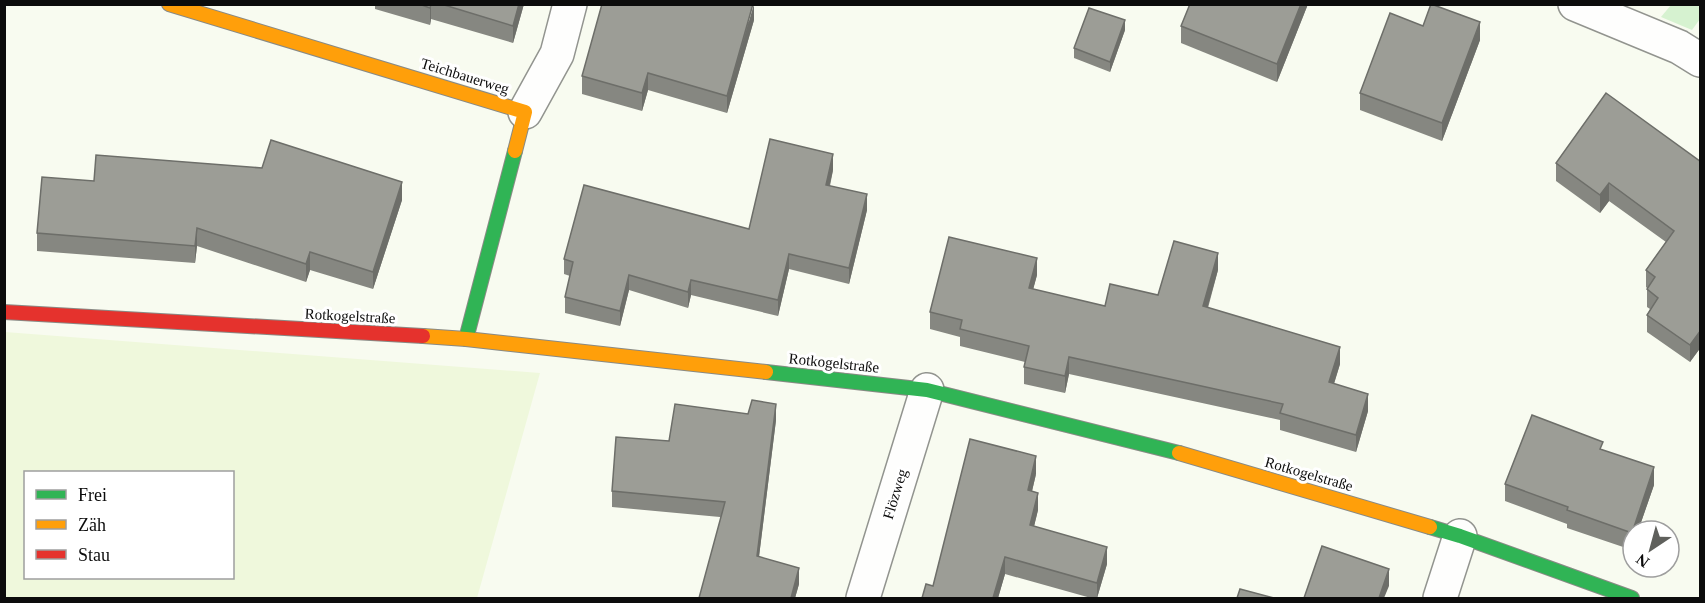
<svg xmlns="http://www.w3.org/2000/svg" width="1705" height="603" font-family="'Times New Roman',serif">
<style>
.farmland{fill:#eff8dc;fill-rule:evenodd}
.green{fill:#d6f2d0}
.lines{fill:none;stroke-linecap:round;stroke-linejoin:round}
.street-casing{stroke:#92948f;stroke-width:36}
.fast-casing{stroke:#898a85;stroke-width:16}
.slow-casing{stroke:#898a85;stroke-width:16}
.jam-casing{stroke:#898a85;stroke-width:16}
.street{stroke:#fefefd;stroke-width:33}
.fast{stroke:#30b455;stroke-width:14}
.slow{stroke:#ff9f0a;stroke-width:14}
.jam{stroke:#e5322d;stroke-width:14}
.wall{fill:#868781}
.shaded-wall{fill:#6d6e69}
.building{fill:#9c9d96;stroke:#6d6e69;stroke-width:1.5}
.labels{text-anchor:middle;stroke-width:6;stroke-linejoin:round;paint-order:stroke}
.street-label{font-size:15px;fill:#0c0c0c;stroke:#fff}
</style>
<rect width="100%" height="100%" fill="#f8fbf0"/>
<!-- farmland -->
<path class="farmland" d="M5,332L540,373L477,598H5ZM26,472H232V578H26Z"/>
<!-- green -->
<path class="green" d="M1671,5H1700V19L1692,30L1661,17Z"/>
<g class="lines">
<defs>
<g id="street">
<path d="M1575,4L1679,47L1700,60"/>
<path d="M525,112L557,54L570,4"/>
<path d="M863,598L927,390"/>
<path d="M1440,598L1460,536"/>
</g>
<g id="fast">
<path d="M466,339L515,151"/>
<path d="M766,372L927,390L1179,453"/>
<path d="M1430,527L1460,536L1632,598"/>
</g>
<g id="slow">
<path d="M169,4L525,112L515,151"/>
<path d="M423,336L466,339L766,372"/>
<path d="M1179,453L1430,527"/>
</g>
<path id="jam" d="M4,312L423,336"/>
</defs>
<!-- street casing -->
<use href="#street" class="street-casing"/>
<!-- fast casing -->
<use href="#fast" class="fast-casing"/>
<!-- slow casing -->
<use href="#slow" class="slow-casing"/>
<!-- jam casing -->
<use href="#jam" class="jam-casing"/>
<!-- street -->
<use href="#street" class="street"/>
<!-- fast -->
<use href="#fast" class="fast"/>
<!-- slow -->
<use href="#slow" class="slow"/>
<!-- jam -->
<use href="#jam" class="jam"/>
</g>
<!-- wall -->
<g class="wall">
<path d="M375,4H524L513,43L431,19L430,25L375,9Z"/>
<path d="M1190,4H1308L1277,82L1181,43V26Z"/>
<path d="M754,20L727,113L648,90L642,111L582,94V76Z"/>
<path d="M1423,26L1480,40L1442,141L1360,110V93Z"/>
<path d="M1125,30L1110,72L1074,58V48Z"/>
<path d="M1701,162V347L1690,362L1647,332V315L1650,309L1647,307V288L1646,287V270L1666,242L1609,201L1600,213L1556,181V163Z"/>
<path d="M833,170L830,186L867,210L849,284L789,269L778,316L691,295L688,308L629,290L620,326L565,313V297L570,276L564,274V259L749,229Z"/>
<path d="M94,181L402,200L373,289L310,270L306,282L197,246L195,263L37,251V233Z"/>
<path d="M1218,270L1208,308L1340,364L1334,384L1368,411L1356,452L1280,430V420L1069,374L1065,393L1024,384V367L1025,362L960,346V337L930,329V312L1037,275L1033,289L1105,306L1158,295Z"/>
<path d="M776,420L759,557L799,584L795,598L720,517L612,507V491L669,441Z"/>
<path d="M1603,450L1654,485L1638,531H1633V547L1632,550L1567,528V524L1505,501V484Z"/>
<path d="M1036,474L1032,491L1038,510L1034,526L1107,564L1097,598H1091L1005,574L998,598H922Z"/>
</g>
<!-- shaded-wall -->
<g class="shaded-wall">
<path d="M431,4V19L430,25V8Z"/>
<path d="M519,4H524L513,43V26Z"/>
<path d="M754,4V20L727,113V96Z"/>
<path d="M1301,4H1308L1277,82V64Z"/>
<path d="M1125,20V30L1110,72V62Z"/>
<path d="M1480,22V40L1442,141V123Z"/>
<path d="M648,73V90L642,111V93Z"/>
<path d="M833,154V170L826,201V185Z"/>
<path d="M402,182V200L373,289V272Z"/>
<path d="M1609,183V201L1600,213V195Z"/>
<path d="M867,194V210L849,284V268Z"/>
<path d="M197,228V246L195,263V246Z"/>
<path d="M310,252V270L306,282V264Z"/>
<path d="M1218,253V270L1203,323V306Z"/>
<path d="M789,254V269L778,316V300Z"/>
<path d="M1037,258V275L1029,305V288Z"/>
<path d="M629,275V290L620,326V311Z"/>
<path d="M691,280V295L688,308V292Z"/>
<path d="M1701,330V347L1690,362V345Z"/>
<path d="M1340,347V364L1329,399V382Z"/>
<path d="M1069,357V374L1065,393V376Z"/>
<path d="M1368,394V411L1356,452V435Z"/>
<path d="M776,404V420L757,572V556Z"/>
<path d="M1036,456V474L1028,508V490Z"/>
<path d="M1654,467V485L1638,531H1633V547L1632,550V533Z"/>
<path d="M1038,493V510L1030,543V525Z"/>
<path d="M1107,547V564L1097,598V583Z"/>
<path d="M1005,557V574L998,598H993Z"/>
<path d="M799,568V584L795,598H791Z"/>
<path d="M1389,569V586L1384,598H1379Z"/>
</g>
<!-- building -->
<g class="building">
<path d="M419,4H431L430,8Z"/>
<path d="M441,4H519L513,26Z"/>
<path d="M602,4H753L727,96L648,73L642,93L582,76Z"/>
<path d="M1190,4H1301L1277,64L1181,26Z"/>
<path d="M1431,4L1480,22L1442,123L1360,93L1390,13L1423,26Z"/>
<path d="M1089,8L1125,20L1110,62L1074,48Z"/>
<path d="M1606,93L1701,162V330L1690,345L1647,315L1658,298L1647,289L1655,277L1646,270L1674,231L1609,183L1600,195L1556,163Z"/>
<path d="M770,139L833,154L826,185L867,194L849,268L789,254L778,300L691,280L688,292L629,275L620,311L565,297L573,262L564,259L584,185L749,229Z"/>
<path d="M271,140L402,182L373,272L310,252L306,264L197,228L195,246L37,233L42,177L94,181L96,155L262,168Z"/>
<path d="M949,237L1037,258L1029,288L1105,306L1110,284L1158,295L1174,241L1218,253L1203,306L1340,347L1329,382L1368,394L1356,435L1280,413L1283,404L1069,357L1065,376L1024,367L1029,346L960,329L962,320L930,312Z"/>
<path d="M752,400L776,404L757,556L799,568L791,598H699L725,502L612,491L616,437L669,441L675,404L748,414Z"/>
<path d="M1532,415L1603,442L1600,449L1654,467L1632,533L1567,510L1568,507L1505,484Z"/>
<path d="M970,439L1036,456L1028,490L1038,493L1030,525L1107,547L1097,583L1005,557L993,598H922L926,584L933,586Z"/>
<path d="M1322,546L1389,569L1379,598H1304Z"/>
<path d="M1240,589L1274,598H1237Z"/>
</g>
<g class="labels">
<!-- street labels -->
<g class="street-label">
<text transform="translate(465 76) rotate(17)" y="5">Teichbauerweg</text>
<text transform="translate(350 316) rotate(3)" y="5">Rotkogelstraße</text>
<text transform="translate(834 363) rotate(6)" y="5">Rotkogelstraße</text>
<text transform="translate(1309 474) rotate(16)" y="5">Rotkogelstraße</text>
<text transform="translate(895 494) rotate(-73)" y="5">Flözweg</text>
</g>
</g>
<!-- border -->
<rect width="1705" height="603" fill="none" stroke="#0c0c0c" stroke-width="12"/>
<!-- legend -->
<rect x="24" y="471" width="210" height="108" fill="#ffffff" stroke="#9e9e9e" stroke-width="1.5"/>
<rect x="36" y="490" width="30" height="9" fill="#30b455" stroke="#9e9e9e" stroke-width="1.5"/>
<text x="78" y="501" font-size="18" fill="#0c0c0c">Frei</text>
<rect x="36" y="520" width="30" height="9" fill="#ff9f0a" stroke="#9e9e9e" stroke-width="1.5"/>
<text x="78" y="531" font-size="18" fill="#0c0c0c">Zäh</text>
<rect x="36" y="550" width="30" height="9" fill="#e5322d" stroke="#9e9e9e" stroke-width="1.5"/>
<text x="78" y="561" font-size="18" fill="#0c0c0c">Stau</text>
<!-- north arrow -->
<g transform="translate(1651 549) rotate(216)"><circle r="28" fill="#ffffff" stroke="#9e9e9e" stroke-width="1.5"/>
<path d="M0-4.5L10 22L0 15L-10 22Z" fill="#5f605c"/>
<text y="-9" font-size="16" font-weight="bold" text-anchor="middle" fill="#0c0c0c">N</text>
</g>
</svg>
